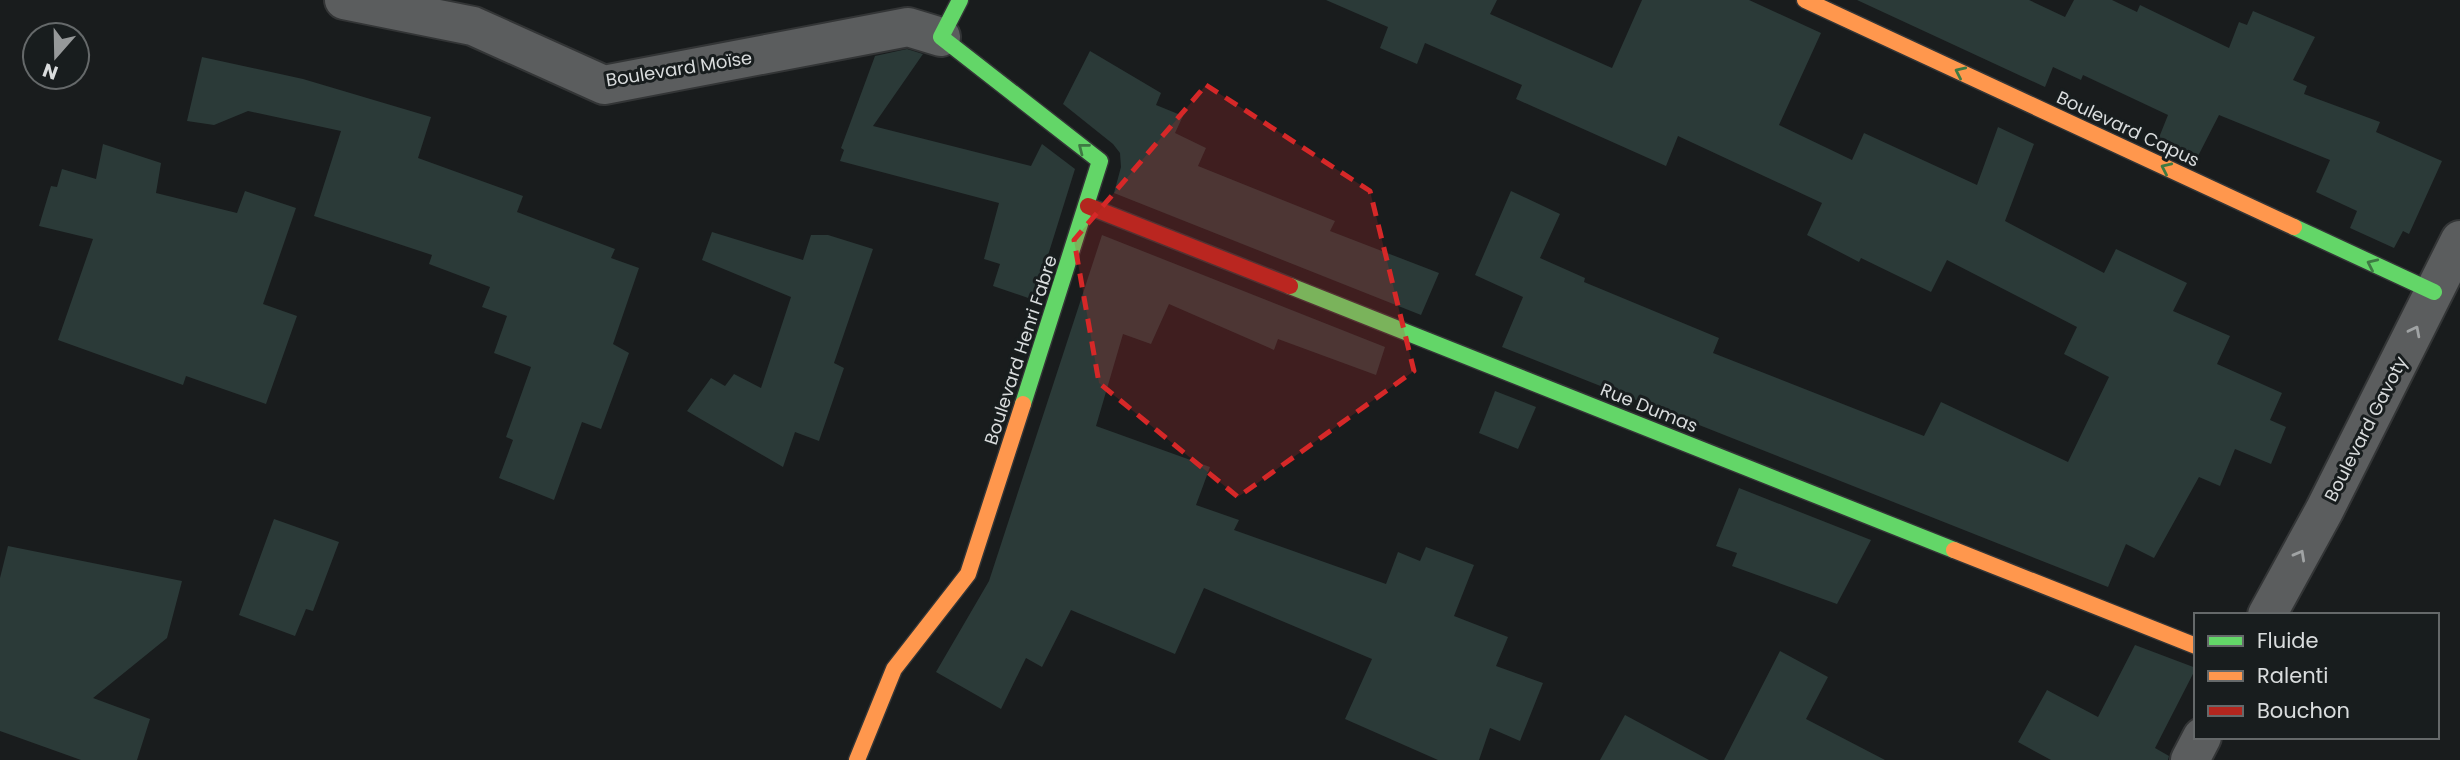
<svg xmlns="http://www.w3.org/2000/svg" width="2460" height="760" font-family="Poppins,sans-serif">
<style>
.building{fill:#2b3a38}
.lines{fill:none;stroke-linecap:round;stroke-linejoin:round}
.street-casing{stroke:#333536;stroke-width:42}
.fast-casing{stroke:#333536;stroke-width:19}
.slow-casing{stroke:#333536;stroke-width:19}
.jam-casing{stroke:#333536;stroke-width:19}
.street{stroke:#5b5d5e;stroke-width:38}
.fast{stroke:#63d668;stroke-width:16}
.slow{stroke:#ff974d;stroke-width:16}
.jam{stroke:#b3261e;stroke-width:16}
.oneway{stroke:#3e7a43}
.oneway2{stroke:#a0a3a4}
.marked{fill:#d62828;fill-opacity:0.2;stroke:#d62828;stroke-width:5;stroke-dasharray:14 9;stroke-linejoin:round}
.labels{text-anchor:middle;stroke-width:6;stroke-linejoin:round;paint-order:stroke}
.street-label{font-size:18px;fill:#d9dcdd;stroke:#181d1e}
</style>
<rect width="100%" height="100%" fill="#191c1d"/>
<!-- building -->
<g class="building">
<path d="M1326,0H1497L1490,14L1612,68L1642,0H1749L1821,33L1779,125L1852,160L1864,133L1977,185L1998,127L2034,144L2005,221L2104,273L2116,249L2187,283L2173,311L2230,336L2217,364L2282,393L2270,420L2286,427L2271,464L2235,449L2220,486L2199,477L2154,558L2126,544L2108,587L1502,347L1523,297L1475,275L1511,191L1560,214L1540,258L1585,278L1584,282L1719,338L1713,353L1924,436L1941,402L2068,462L2109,377L2064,354L2077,327L1947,260L1931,292L1861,258L1859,262L1807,235L1822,203L1678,136L1666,166L1516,99L1522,85L1425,43L1417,64L1380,48L1388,27Z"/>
<path d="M1857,0H2029L2065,17L2074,0H2112L2137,12L2140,5L2229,48L2239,22L2247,25L2253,11L2315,37L2293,80L2307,86L2304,94L2380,122L2376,132L2442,161L2409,234L2403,231L2394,248L2350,228L2357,211L2316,192L2330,160L2219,115L2197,158L2158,140L2168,115L2083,75L2081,80L2053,67L2045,87Z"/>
<path d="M907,49L923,54L873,126L1031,166L1042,144L1075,169L1034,300L993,286L1000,264L984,259L999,203L840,161L844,150L841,148L875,56Z"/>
<path d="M1090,51L1161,93L1156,105L1183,116L1175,133L1206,148L1198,166L1335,221L1330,231L1439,273L1421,315L1114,193L1121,167L1120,153L1113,144L1063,104Z"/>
<path d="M202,57L303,79L431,117L418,158L523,196L517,212L615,249L611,258L639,268L613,344L629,353L601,429L582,422L554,500L499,478L513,440L506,437L531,367L494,353L507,316L482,307L490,287L429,264L432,255L314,216L341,131L248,111L214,125L187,121Z"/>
<path d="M103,144L161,163L156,193L237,213L245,191L296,208L263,304L297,316L266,404L186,376L183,385L58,340L93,239L39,226L51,186L57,187L62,169L96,179Z"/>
<path d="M712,232L803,260L811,235H828L873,249L834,363L844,368L819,441L795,432L783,467L687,411L711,378L725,386L734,374L761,388L791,297L702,260Z"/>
<path d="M1102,235L1385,347L1376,375L1278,339L1274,350L1169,304L1151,344L1123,334L1096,426L1210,467L1196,505L1239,520L1234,530L1386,584L1398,552L1420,561L1426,547L1474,565L1454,616L1508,637L1496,666L1543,683L1520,741L1490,728L1479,760H1438L1345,719L1372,659L1204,588L1175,654L1071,610L1042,667L1026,658L1001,709L936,672L989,581Z"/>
<path d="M1495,391L1536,407L1518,449L1479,433Z"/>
<path d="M1739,488L1871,540L1837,604L1732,566L1737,553L1716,546Z"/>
<path d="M274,519L339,542L313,611L306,609L295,636L239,615Z"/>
<path d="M8,546L182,581L167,638L93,698L150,719L137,760H81L0,731V578Z"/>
<path d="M2135,645L2196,668L2155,748L2169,756L2168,760H2051L2018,742L2047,690L2098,717Z"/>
<path d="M1780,651L1828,677L1806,719L1885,760H1724Z"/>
<path d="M1625,715L1709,760H1600Z"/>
</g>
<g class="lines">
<defs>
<g id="street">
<path d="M344,0L473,26L604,85L908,27L941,37"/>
<path d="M2267,615L2324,511L2460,240"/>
<path d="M2190,760L2202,737"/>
</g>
<g id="fast">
<path d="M960,0L941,37L1100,161L1023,404"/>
<path d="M2294,227L2434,292"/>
<path d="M1290,286L1954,550"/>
</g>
<g id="slow">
<path d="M1805,0L2294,227"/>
<path d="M1954,550L2196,646"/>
<path d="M857,760L894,669L968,574L1023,404"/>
</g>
<path id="jam" d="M1088,206L1290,286"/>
</defs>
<!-- street casing -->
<use href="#street" class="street-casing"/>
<!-- fast casing -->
<use href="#fast" class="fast-casing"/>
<!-- slow casing -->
<use href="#slow" class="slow-casing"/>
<!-- jam casing -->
<use href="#jam" class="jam-casing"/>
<!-- street -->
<use href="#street" class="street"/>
<!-- fast -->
<use href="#fast" class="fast"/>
<!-- slow -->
<use href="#slow" class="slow"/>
<!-- jam -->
<use href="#jam" class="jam"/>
</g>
<!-- one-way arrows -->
<defs><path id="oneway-chevron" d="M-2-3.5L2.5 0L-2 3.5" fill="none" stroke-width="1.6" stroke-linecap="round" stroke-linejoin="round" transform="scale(1.75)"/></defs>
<g class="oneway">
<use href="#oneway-chevron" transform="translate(1960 72) rotate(-155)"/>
<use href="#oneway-chevron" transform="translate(1083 148) rotate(-142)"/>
<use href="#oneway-chevron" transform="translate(2166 168) rotate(-155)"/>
<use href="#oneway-chevron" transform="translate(2372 264) rotate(-155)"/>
</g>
<g class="oneway2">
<use href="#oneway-chevron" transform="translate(2415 331) rotate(-63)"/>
<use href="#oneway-chevron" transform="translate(2300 555) rotate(-61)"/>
</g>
<!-- marked area -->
<path class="marked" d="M1206,85L1370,191L1414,371L1238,497L1099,383L1074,240Z"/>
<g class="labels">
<!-- street labels -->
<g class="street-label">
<text transform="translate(679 69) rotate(-9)" y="6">Boulevard Moïse</text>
<text transform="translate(2128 129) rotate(25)" y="6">Boulevard Capus</text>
<text transform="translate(1021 350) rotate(-72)" y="6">Boulevard Henri Fabre</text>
<text transform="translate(1649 408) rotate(22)" y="6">Rue Dumas</text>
<text transform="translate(2366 429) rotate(-63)" y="6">Boulevard Gavoty</text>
</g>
</g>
<!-- legend -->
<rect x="2194" y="613" width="245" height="126" fill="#181d1e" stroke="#65696a" stroke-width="2"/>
<rect x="2208" y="636" width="35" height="10" fill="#63d668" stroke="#65696a" stroke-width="2"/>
<text x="2257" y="648" font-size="21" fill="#d9dcdd">Fluide</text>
<rect x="2208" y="671" width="35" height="10" fill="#ff974d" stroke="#65696a" stroke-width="2"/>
<text x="2257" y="683" font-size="21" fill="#d9dcdd">Ralenti</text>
<rect x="2208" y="706" width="35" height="10" fill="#b3261e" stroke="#65696a" stroke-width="2"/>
<text x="2257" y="718" font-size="21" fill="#d9dcdd">Bouchon</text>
<!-- north arrow -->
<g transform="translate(56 56) rotate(200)"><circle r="33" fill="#181d1e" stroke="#65696a" stroke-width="2"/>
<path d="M0-5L12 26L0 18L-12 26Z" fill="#96999a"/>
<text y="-10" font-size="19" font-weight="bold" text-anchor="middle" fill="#d9dcdd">N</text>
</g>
</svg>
